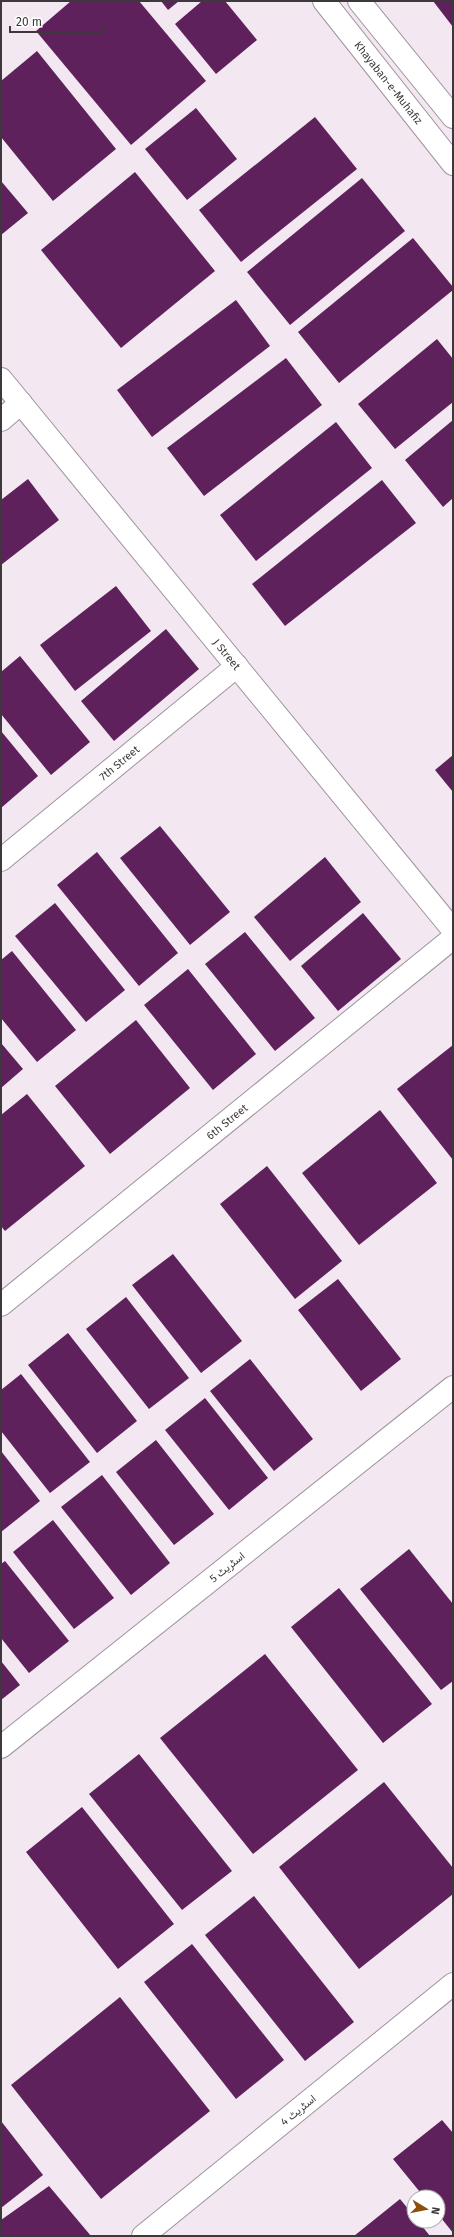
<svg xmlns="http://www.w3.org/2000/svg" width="454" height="2237" font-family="'Fira Sans',Vazirmatn,sans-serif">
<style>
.building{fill:#5e215b}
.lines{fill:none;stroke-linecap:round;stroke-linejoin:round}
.minor-casing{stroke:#9e949d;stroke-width:24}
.tertiary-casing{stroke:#9e949d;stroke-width:24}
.minor{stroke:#fff;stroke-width:22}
.tertiary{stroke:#fff;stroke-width:22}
.labels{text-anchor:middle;stroke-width:4;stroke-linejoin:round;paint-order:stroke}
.street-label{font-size:11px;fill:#3d383c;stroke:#fff}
</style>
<rect width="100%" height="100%" fill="#f3e8f2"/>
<!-- building -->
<g class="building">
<path d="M71,1H139L206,81L131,145L36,31Z"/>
<path d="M161,1H179L168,10Z"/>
<path d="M202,1H225L257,40L216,74L175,24Z"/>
<path d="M433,1H453V27Z"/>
<path d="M37,51L116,149L53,201L1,137V81Z"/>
<path d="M196,108L237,159L187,200L145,149Z"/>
<path d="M315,117L357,169L241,262L199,210Z"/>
<path d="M135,172L215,271L121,348L41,250Z"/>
<path d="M362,178L405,231L290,325L247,272Z"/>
<path d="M1,181L28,213L1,235Z"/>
<path d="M413,238L453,287V290L339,383L298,332Z"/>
<path d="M236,300L270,346L152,437L117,390Z"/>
<path d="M437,339L453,359V402L395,449L358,404Z"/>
<path d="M286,358L322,405L204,496L167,448Z"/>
<path d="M453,420V498L443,507L405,460Z"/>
<path d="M336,422L372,468L256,561L220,515Z"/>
<path d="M28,479L59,520L1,565V500Z"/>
<path d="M382,480L416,523L285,626L252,584Z"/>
<path d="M116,586L151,631L75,691L40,645Z"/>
<path d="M166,629L199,669L114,741L81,701Z"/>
<path d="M20,656L90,742L51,775L1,714V672Z"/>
<path d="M1,731L38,776L1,808Z"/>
<path d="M453,755V792L435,770Z"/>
<path d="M160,826L230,912L190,945L120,858Z"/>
<path d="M97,852L178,953L139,986L57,885Z"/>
<path d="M325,857L361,902L290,961L254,917Z"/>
<path d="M55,903L125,990L86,1022L15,936Z"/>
<path d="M363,913L401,959L338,1011L301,966Z"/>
<path d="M245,932L315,1018L275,1051L205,964Z"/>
<path d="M12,951L76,1030L37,1062L1,1018V960Z"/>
<path d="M188,969L256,1054L213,1090L144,1005Z"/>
<path d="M136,1020L190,1088L110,1154L55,1086Z"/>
<path d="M1,1043L23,1069L1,1088Z"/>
<path d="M453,1045V1160L397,1089Z"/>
<path d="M27,1094L85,1166L5,1231L1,1226V1115Z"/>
<path d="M380,1110L437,1183L359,1245L302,1173Z"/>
<path d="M267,1166L342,1261L295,1299L220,1204Z"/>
<path d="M173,1254L242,1341L201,1373L132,1285Z"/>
<path d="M338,1279L401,1359L361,1391L298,1310Z"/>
<path d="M126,1297L189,1378L149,1409L86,1329Z"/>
<path d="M68,1333L137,1421L97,1453L28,1365Z"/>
<path d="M250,1359L313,1439L274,1471L210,1391Z"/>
<path d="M21,1374L90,1462L50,1493L1,1431V1390Z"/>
<path d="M205,1398L268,1478L229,1510L165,1430Z"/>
<path d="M156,1440L214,1514L174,1545L116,1472Z"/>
<path d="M1,1451L40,1501L1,1532Z"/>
<path d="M102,1475L170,1563L131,1595L61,1507Z"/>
<path d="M53,1520L114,1598L74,1629L13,1552Z"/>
<path d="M409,1549L453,1604V1681L441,1690L360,1589Z"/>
<path d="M5,1561L69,1641L29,1673L1,1638V1564Z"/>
<path d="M339,1588L432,1704L383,1743L291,1627Z"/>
<path d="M265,1654L358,1770L253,1854L160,1738Z"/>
<path d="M1,1661L20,1685L1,1700Z"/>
<path d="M139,1754L232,1871L182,1910L89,1794Z"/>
<path d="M384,1782L453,1868V1894L359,1969L279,1867Z"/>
<path d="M82,1807L174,1924L118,1969L26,1852Z"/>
<path d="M254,1896L354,2022L305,2061L205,1935Z"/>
<path d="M192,1944L284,2060L236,2099L144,1982Z"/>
<path d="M120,1997L210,2111L101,2199L11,2085Z"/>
<path d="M442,2120L453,2133V2233L438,2214V2197H424L393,2159Z"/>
<path d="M1,2121L43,2175L1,2208Z"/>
<path d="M49,2186L91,2236H1V2220Z"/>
<path d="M400,2199L414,2216V2221H418L430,2236H354Z"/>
</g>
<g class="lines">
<defs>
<g id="minor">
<path id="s1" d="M1,379L453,930"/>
<path d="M1,420L21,403"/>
<path id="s2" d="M1,860L237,666"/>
<path id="s3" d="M1,1305L453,938"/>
<path d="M143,2236L453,1984"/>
</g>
<g id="tertiary">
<path id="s4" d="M324,1L453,164"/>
<path d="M359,1L453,117"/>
<path d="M1,1747L453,1387"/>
</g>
</defs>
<!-- minor casing -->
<use href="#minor" class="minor-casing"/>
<!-- tertiary casing -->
<use href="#tertiary" class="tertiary-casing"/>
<!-- minor -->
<use href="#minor" class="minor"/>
<!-- tertiary -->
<use href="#tertiary" class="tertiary"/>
</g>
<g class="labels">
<!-- street labels -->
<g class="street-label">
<text dy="4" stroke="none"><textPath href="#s4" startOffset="104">Khayaban-e-Muhafiz</textPath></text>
<text dy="4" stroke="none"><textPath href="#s1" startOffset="356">J Street</textPath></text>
<text dy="4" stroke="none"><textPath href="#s2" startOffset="153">7th Street</textPath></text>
<text dy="4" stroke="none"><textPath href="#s3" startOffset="291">6th Street</textPath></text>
<text transform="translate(227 1567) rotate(-39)" y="4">اسٹریٹ 5</text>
<text transform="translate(298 2110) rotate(-39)" y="4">اسٹریٹ 4</text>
</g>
</g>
<!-- border -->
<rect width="454" height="2237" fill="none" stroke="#3d383c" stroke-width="4"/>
<!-- north arrow -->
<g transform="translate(426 2209) rotate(100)"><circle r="19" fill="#ffffff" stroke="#b1afb1"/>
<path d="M0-3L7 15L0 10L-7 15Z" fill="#8b510c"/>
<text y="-6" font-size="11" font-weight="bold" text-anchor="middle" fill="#3d383c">N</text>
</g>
<!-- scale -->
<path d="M10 26v6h93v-6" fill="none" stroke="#3d383c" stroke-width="2"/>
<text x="16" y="26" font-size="12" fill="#3d383c" stroke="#ffffff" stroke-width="3" paint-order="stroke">20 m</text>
</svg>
